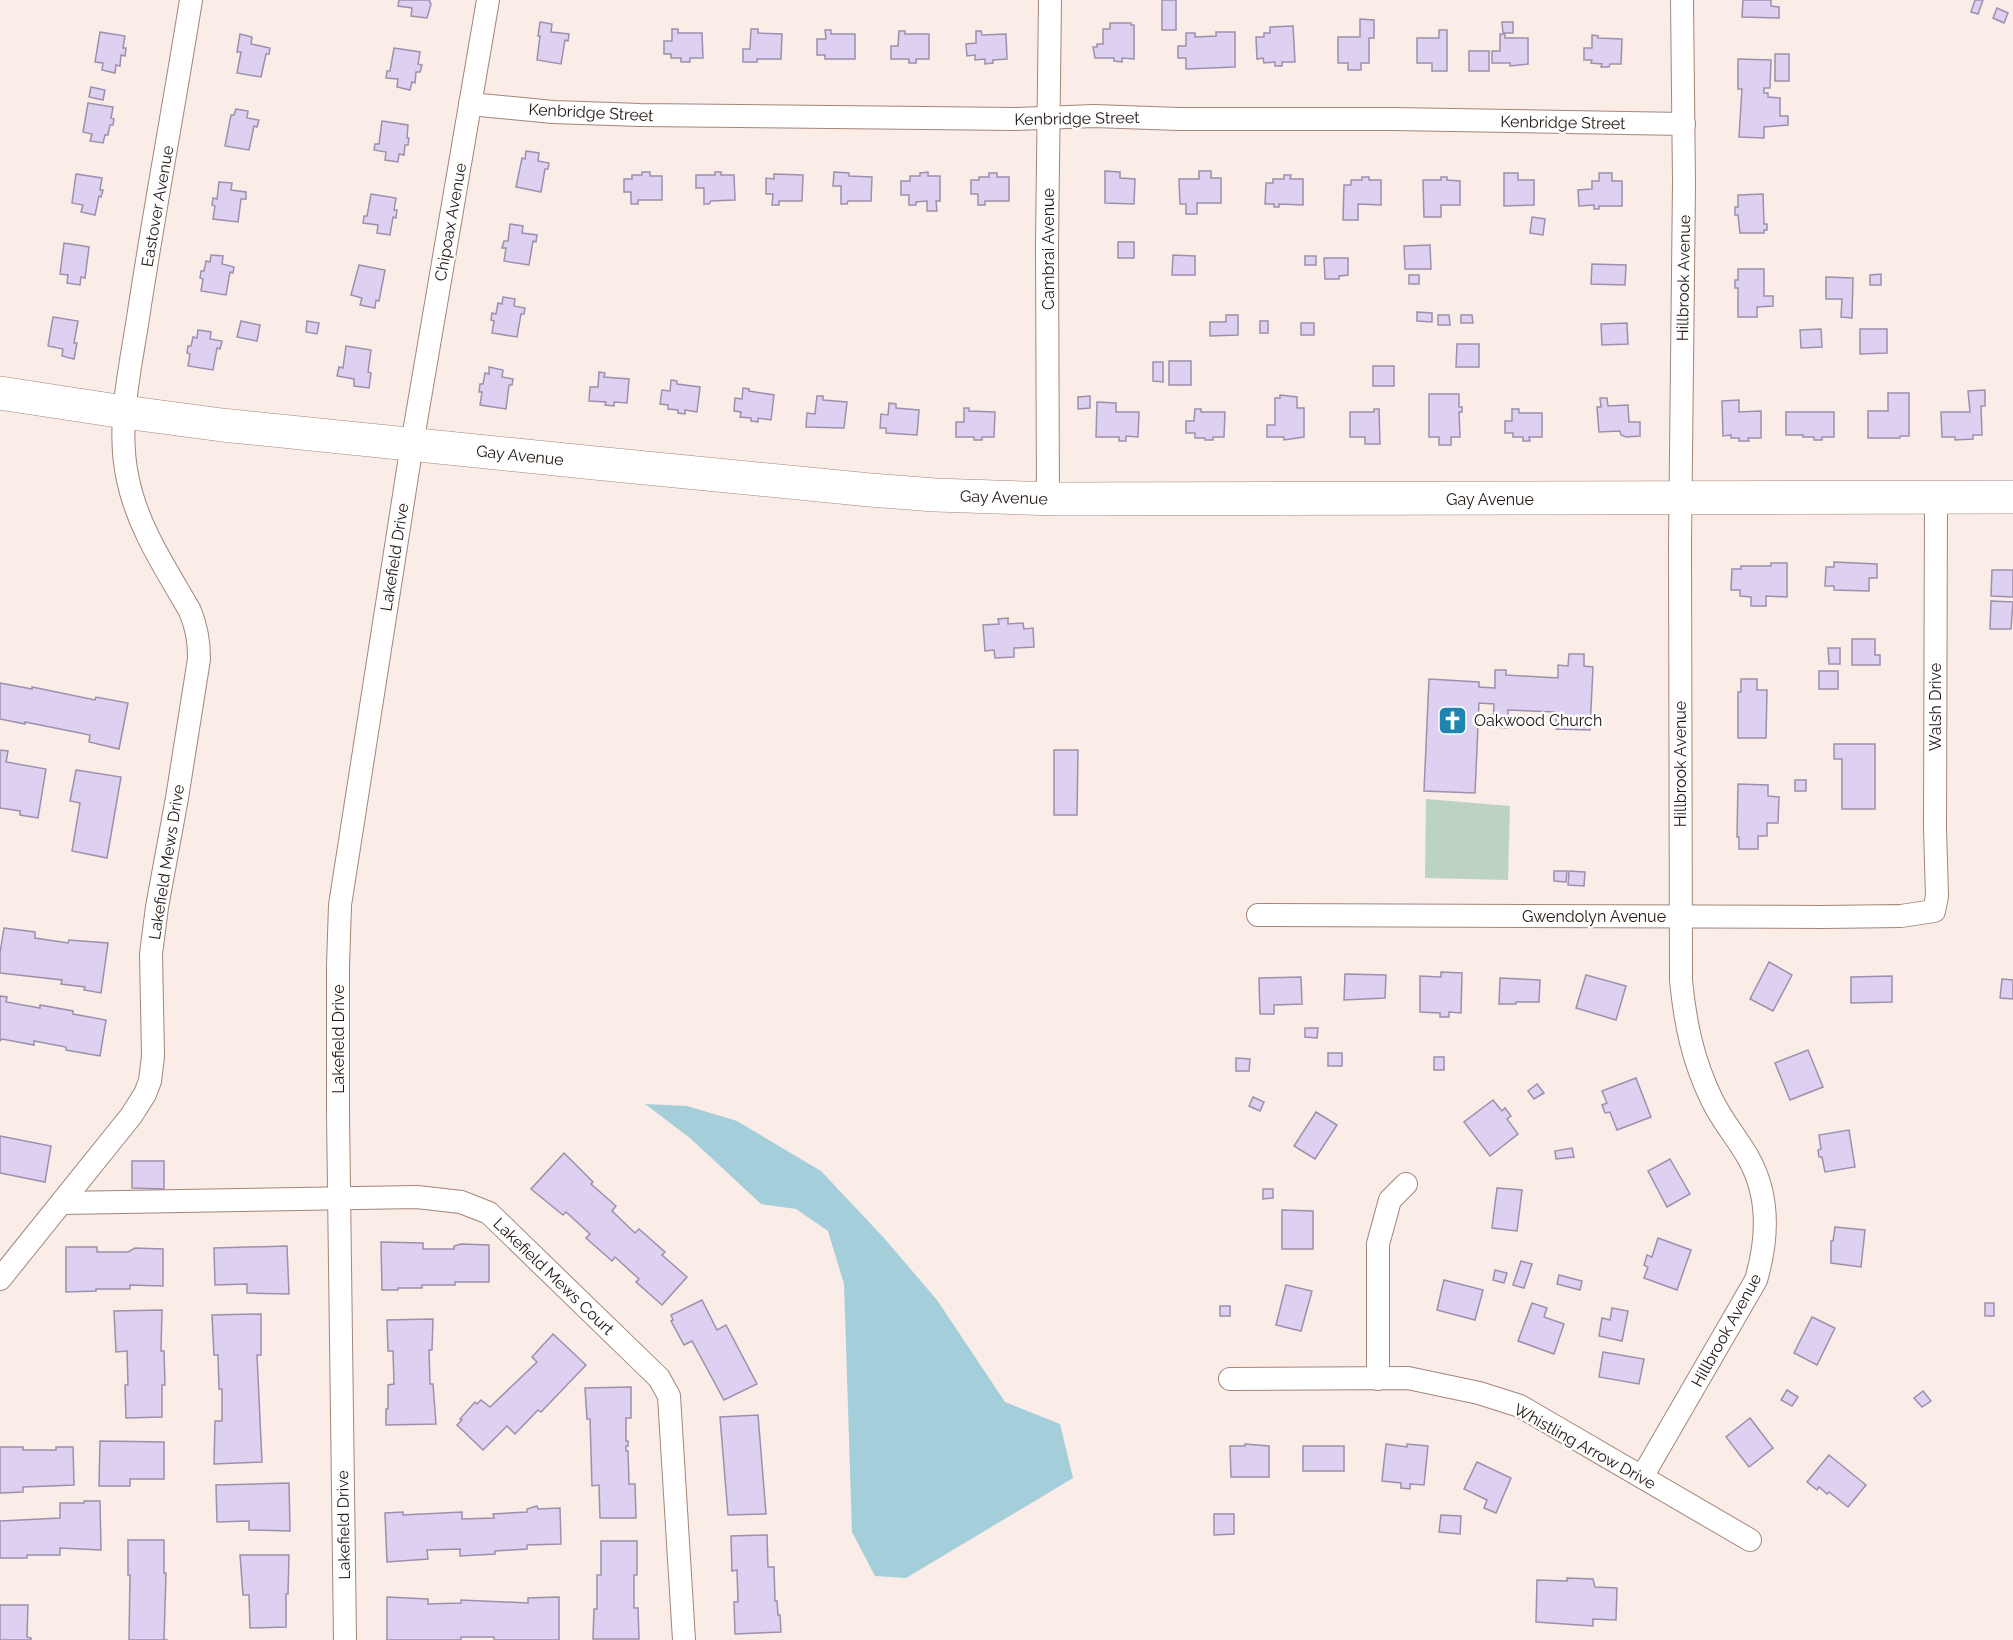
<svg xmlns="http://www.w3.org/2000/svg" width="2013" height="1640" font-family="Raleway,sans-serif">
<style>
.green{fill:#bdd3c2}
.water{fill:#a4ceda}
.building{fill:#ded0f1;stroke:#9c91ac;stroke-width:1.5}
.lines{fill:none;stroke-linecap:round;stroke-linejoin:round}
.street-casing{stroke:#a48578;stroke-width:24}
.secondary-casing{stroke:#a48578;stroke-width:34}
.street{stroke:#fff;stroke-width:22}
.secondary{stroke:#fff;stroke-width:33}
.labels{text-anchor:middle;stroke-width:5;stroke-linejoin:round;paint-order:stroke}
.street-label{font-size:16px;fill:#211611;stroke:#fdfdfd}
.poi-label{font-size:16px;fill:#211611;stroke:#fdfdfd;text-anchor:start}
</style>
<rect width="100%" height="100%" fill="#faece6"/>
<!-- green -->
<path class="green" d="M1426,799L1510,806L1508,880L1425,878Z"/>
<!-- water -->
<path class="water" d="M645,1104L687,1106L737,1121L821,1171L884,1238L937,1300L1005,1402L1060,1424L1073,1478L906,1578L875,1576L852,1532L844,1284L828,1231L796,1209L761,1204L690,1138Z"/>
<!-- building -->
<g class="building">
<path d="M399,0H429L431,4L427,18L411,16L412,8L398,6Z"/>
<rect x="1162" y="0" width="14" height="30"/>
<path d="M1743,0H1771V6L1779,7V18L1742,17Z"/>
<path d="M1975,0H1983L1978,14L1971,12Z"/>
<path d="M1997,8L2008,13L2004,23L1993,18Z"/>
<path d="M1360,19L1374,20V38H1369V63H1361V70H1348V63H1338V37H1360Z"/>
<path d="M540,22L552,24L551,32L569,34L568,41L565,40L561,64L537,60L540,36H538Z"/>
<path d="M1502,22H1513V33H1503Z"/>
<path d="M1110,23H1131V25H1134V59L1122,58V62L1114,61V58H1095L1093,47H1097V44H1103V29H1110Z"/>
<path d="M1293,26L1295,62H1282V66H1275V62L1264,63L1263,58L1257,59L1256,37H1264V33H1270V27Z"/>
<path d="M672,29H678V33H702L703,58H690V62H681V58H671V54H664V41H672Z"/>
<path d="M751,29H758V33L782,34L781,59H757V62H743V49H750Z"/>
<path d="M825,30H831V34H855V59H825V55H817V39H826Z"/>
<path d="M1439,30H1447V71H1432V63H1417V38H1439Z"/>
<path d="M899,31H905V34H929V59H916V63H909V59H891V46H898Z"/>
<path d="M976,31H981L982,35L1006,34L1007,59L993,60V63L985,64V59L975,60V55L967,56L966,44L976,43Z"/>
<path d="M100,32L125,36L123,48H126L125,56L121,55L120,66L116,65L115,73L102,70L103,63L95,62Z"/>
<path d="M1216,32H1235V67L1186,69V58H1178V46H1186V33H1195V37L1216,36Z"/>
<path d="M240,34L252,37L251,44L270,48L269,54H266L261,77L237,73L241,52H237Z"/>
<path d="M1500,34H1505V38H1528V64L1510,66V63H1492V51H1500Z"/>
<path d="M1592,35L1598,36V38L1622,39L1621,64H1610L1609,67H1601L1602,64L1591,63L1592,60H1584V48H1592Z"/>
<path d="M394,48L420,52L418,64L422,65L420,72H416L415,83L412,82L410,90L397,87L398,79L386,78L387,71H390Z"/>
<rect x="1469" y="51" width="20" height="20"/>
<rect x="1775" y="54" width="14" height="27"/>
<path d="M1738,59L1771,60L1770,88H1764V93H1768V97L1780,98V116H1788V125L1764,127V138L1739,137L1742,89H1738Z"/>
<path d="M91,87L105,90L103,100L89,97Z"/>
<path d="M88,103L113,107L111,118L114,119L113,125H110L108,135H105L103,143L90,141L92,134L83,132Z"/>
<path d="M236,109L248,111L247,118L259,120L257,127L254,126L249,150L225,146L231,115H234Z"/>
<path d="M382,121L408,125L407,138H409L408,145H405L404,155L399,154L398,162L385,160L386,152L374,150L375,144H379Z"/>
<path d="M526,151L539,153L538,161L549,163L548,169H545L541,192L516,187L522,158L525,159Z"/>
<path d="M1105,171L1120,172V178L1135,179L1134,204L1105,203Z"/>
<path d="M1199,171H1211V178H1221V203H1197V214H1186V204H1180L1179,179H1199Z"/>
<path d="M642,172H650V176H662V200H638V204H631V192H624V179H632V175H642Z"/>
<path d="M715,172H721V175H734L735,200L711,201L709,204H704V188H696V175H715Z"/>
<path d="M834,172L849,173V176L872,177L871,201H848L847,204H841V186H833Z"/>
<path d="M928,172V176H940V201H936L937,211H927V201L916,202V205H909V195H901V181H910V176H920V173Z"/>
<path d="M989,173H997V177H1009V201H985V205H978V194H971V180H979V177H989Z"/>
<path d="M1504,173H1518V180H1534V205L1504,206Z"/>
<path d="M1599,173H1612V181H1622V206H1599V209H1594V205L1579,206L1578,190L1592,189V181H1599Z"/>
<path d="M76,174L102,178L100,190H103L101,197L99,196L95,215L81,212L83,205L72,203Z"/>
<path d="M774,174L803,175L802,201H779V205H772L773,194H766V178L774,179Z"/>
<path d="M1284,175H1291L1290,179H1303V205L1279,204V207H1274V204H1265L1266,183H1273V179H1284Z"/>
<path d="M1362,177H1369V180H1381V205L1358,204V220H1343L1344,185H1351V180H1362Z"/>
<path d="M1441,177H1447V180L1460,181V205H1441V217H1424L1423,180H1441Z"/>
<path d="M219,182L232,183L231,190L246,192V199H241L238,222L213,219L215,206L212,205L213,198L217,199Z"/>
<path d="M371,194L396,198L394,210H397L396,218L393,217L390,235L377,233L378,225L363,223L364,216H367Z"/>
<path d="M1763,194L1764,224H1767V230H1764V233H1740L1738,215H1735V207H1738V195Z"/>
<path d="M1532,217L1545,219L1543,235L1530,233Z"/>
<path d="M510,224L523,226L522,233L537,235L536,242L533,241L529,265L504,261L506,248H502L504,241H508Z"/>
<rect x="1118" y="242" width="16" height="16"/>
<path d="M64,243L89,247L85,278L81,277L80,285L67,283L68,275L60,274Z"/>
<path d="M1430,245L1431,269H1405L1404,246Z"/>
<path d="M211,255L223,256L222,264L234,267L233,273L230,272L226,295L201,291L203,279L200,278L201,271H204L206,261L210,262Z"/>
<path d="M1173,255L1195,256V275H1172Z"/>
<rect x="1305" y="256" width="11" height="9"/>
<path d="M1324,258H1348V275L1339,276V279H1325Z"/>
<path d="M1592,264L1626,265L1625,285L1591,284Z"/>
<path d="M359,265L385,270L379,301L376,300L375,308L360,305L362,298L351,295Z"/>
<path d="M1738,269H1764V296H1773V306L1757,307V317H1738V288H1735V280H1738Z"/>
<path d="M1881,274V285H1870V275Z"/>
<rect x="1409" y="275" width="10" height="9"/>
<path d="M1826,277L1853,278L1852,318L1841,317L1842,299H1826Z"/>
<path d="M503,297L515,299L514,306L525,308L524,314H521L517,337L492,333L494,321L491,320L492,313L496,314L498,303L502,304Z"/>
<path d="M1417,312L1432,313V322L1417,321Z"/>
<path d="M1226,315H1238V335L1210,336V322H1226Z"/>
<path d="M1438,315H1449L1450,325H1438Z"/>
<path d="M1461,315H1472L1473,323H1461Z"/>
<path d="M53,317L78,321L74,343H77L74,359L62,356L63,349L48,346Z"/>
<path d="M241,321L260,325L257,341L237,337Z"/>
<path d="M307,321L319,323L317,334L306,332Z"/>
<rect x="1260" y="321" width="8" height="12"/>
<rect x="1301" y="323" width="13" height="12"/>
<path d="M1627,323L1628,344L1602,345L1601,324Z"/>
<path d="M1821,329L1822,347L1801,348L1800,330Z"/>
<path d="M1860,329H1887V353L1860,354Z"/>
<path d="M198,330L211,332L210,339L222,341L220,349L217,348L213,370L188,366L190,354L187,353L188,346H191L193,337L197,338Z"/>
<path d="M1457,344H1479V367H1456Z"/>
<path d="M346,346L371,350L368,372L371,373L369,388L354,386V379L337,376L339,367L343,368Z"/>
<rect x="1169" y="361" width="22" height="24"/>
<path d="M1153,362H1163V382L1153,381Z"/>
<rect x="1373" y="366" width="21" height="20"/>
<path d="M489,367L503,370L502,377L513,379L512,385H509L506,409L480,405L482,392H479L480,384H483L485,373L489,374Z"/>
<path d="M599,372L605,373L604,377L629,379L627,403L614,402V406L605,405L606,402L589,401L590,387H598Z"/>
<path d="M671,380L677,381V384L700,387L697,412L685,410V414L678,413V410L668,409V405L660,404L662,390L670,391Z"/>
<path d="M743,388L749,389V391L774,395L771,420L758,418V422L751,421V418L740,417L741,412L734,411L735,398L742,399Z"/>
<path d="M1985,390V406H1981L1982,435H1973V439L1955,440V437H1942L1941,412H1970L1968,391Z"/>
<path d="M1888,393H1909V436H1900V438H1868V411H1888Z"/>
<path d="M1429,394H1459V407H1462V412H1459L1460,437H1451V445H1439V437H1429Z"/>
<path d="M1280,395L1297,397V408H1304V437L1284,440V437H1267V425H1275V398H1280Z"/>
<path d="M817,396H823V400L847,402L844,428L806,427L807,413L815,414Z"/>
<path d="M1090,396V408L1078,409V397Z"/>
<path d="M1600,398H1607L1608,406L1628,405L1629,422H1640V436L1626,437L1621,435L1620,431L1599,432L1597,407H1601Z"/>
<path d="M1739,400V412L1761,411V438H1748L1749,441H1739V438H1731V435L1723,436L1722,401Z"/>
<path d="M1097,402L1116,403V412H1139L1138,437L1126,436V441H1119V437H1096Z"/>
<path d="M889,403L896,404V408L919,410L917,435L886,433V428H880L881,414L888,415Z"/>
<path d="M964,408H969V411L995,412L994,437H982V440H974V437H956V422H964Z"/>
<path d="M1195,409H1201V412H1225L1224,437H1213V440H1205V438H1195V433H1186V421H1194Z"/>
<path d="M1374,409H1379L1380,444H1365V437H1350V412H1374Z"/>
<path d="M1512,409H1519V413H1542V437H1529L1530,441H1523V437H1513V433H1505V421H1512Z"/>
<path d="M1786,412H1834V437H1822V440H1814V437H1803V435H1786Z"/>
<path d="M1834,562L1877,564V578H1869V591L1834,590V586H1825L1826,567H1834Z"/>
<path d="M1771,563H1787V597L1766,596V606H1751V597L1740,596V590H1731L1732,569H1741V566H1771Z"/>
<path d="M1992,570H2013V597L1991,596Z"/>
<path d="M1991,601L2013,602L2011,629H1990Z"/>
<path d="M1008,618V624L1023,623L1024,629L1033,628L1034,647L1014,648V657L995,658L994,650L985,651L983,625L999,624L998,619Z"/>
<path d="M1852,639H1875V655H1880V665H1852Z"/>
<path d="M1828,648H1840V664H1829Z"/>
<path d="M1569,654H1584V666L1593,667L1590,730L1556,729V712L1508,710V728L1493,727L1494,704L1479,703L1475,793L1424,791L1429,679L1479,682V687L1495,688V670H1506V675L1558,678V665L1568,666Z"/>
<rect x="1819" y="671" width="19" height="18"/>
<path d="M1741,679H1757V690H1767L1766,738H1738V692H1741Z"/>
<path d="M0,683L32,689V687L95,700L96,697L128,703L119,749L89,742L90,735L25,722V724L0,719Z"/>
<path d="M1834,744H1875V809H1842V759H1834Z"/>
<path d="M0,750L8,751L6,762L46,769L38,818L20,815V811L0,808Z"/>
<path d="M1054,750H1078L1077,815H1054Z"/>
<path d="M76,770L121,777L107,858L72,851L80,803L70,801Z"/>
<rect x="1795" y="780" width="11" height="11"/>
<path d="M1738,784L1768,785V796L1779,797L1778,823H1767V836H1758V849H1739V837H1737Z"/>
<path d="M1554,871H1567L1566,882L1554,881Z"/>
<path d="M1569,871L1585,872L1584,886L1568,885Z"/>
<path d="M4,928L35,932V938L68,943L69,940L108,943L101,993L84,990L85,987L61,984L62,980L0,973V953Z"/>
<path d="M1769,962L1792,975L1773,1011L1750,999Z"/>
<path d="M1441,972L1462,973L1461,1013L1449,1012V1017H1440V1013L1420,1012V976L1441,977Z"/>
<path d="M1345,974L1386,975L1385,998L1344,1000Z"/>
<path d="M1586,975L1626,986L1616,1020L1576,1008Z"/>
<path d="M1892,976V1002L1851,1003V977Z"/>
<path d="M1301,977L1302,1004L1274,1005V1014H1260L1259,978Z"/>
<path d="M1500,978L1540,980L1539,1002H1516V1004H1499Z"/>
<path d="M2002,979L2013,980V999L2000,998Z"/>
<path d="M0,996L7,997L6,1002L40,1008V1005L73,1011V1014L106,1020L100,1056L66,1050V1047L34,1041V1045L2,1039L0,1041Z"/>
<path d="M1305,1028H1318L1317,1038L1305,1037Z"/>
<path d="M1808,1050L1823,1087L1790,1100L1775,1063Z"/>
<rect x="1328" y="1053" width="14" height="13"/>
<rect x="1434" y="1057" width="10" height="13"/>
<path d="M1236,1058L1250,1059L1249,1071H1236Z"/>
<path d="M1636,1078L1651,1117L1617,1130L1610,1112L1605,1113L1602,1105L1607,1103L1602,1091Z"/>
<path d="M1537,1084L1544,1093L1534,1099L1528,1091Z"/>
<path d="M1253,1097L1264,1102L1260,1111L1249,1106Z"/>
<path d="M1493,1100L1502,1111L1505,1108L1511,1116L1507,1119L1518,1134L1490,1156L1464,1122Z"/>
<path d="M1316,1112L1337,1125L1315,1159L1294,1146Z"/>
<path d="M1849,1130L1855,1167L1825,1172L1822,1157H1819L1818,1150L1821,1149L1819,1135Z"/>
<path d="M0,1136L51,1146L45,1182L0,1173Z"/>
<path d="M1572,1148L1574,1157L1556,1159L1555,1151Z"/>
<path d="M564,1153L593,1182L591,1184L616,1206L612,1211L635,1233L639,1229L665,1252L662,1255L687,1277L662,1305L636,1282L639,1279L615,1257L612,1261L586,1238L590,1234L566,1212L563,1215L531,1189Z"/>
<path d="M1670,1159L1690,1194L1667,1207L1648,1171Z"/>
<path d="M132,1161H164V1189L132,1188Z"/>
<path d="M1497,1188L1522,1190L1517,1231L1492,1228Z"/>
<path d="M1263,1189H1273V1198L1263,1199Z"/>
<path d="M1282,1210L1313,1211V1249H1282Z"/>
<path d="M1835,1227L1865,1230L1861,1267L1831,1263V1241H1833Z"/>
<path d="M1658,1238L1691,1250L1677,1290L1644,1278L1648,1267L1644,1265L1647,1255L1652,1257Z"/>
<path d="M381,1242L423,1243V1249H454V1246L461,1244L489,1245V1282H455V1285H422V1288H398V1290H382Z"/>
<path d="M287,1246L289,1294L247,1293V1284L215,1285L214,1248Z"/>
<path d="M66,1247H97V1252H128L135,1248L163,1249V1286L130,1285V1289H96V1291L66,1292Z"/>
<path d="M1521,1261L1532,1264L1524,1288L1513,1285Z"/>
<path d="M1495,1270L1507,1273L1504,1283L1493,1280Z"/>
<path d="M1559,1275L1582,1281L1580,1290L1557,1284Z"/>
<path d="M1444,1280L1483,1290L1475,1320L1437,1310Z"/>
<path d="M1286,1285L1312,1291L1301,1331L1276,1325Z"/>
<path d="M702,1300L717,1330L726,1325L757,1384L724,1400L692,1341L684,1345L671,1321L673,1320L671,1315Z"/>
<path d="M1532,1303L1547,1308L1544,1317L1564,1324L1554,1354L1518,1341Z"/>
<rect x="1985" y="1303" width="9" height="13"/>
<rect x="1220" y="1306" width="10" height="10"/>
<path d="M1612,1308L1628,1311L1622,1341L1599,1336L1602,1318L1610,1320Z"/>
<path d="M162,1310L161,1351H164L165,1385H162V1417L126,1418L125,1385H128L127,1351L116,1352L114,1311Z"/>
<path d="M261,1314V1355H257L262,1462L214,1464L215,1421H222V1389H219L218,1355H214L212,1315Z"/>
<path d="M1812,1317L1835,1328L1817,1365L1794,1353Z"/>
<path d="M433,1319L432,1350H429L430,1384H433L436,1424L386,1425V1409H388V1385L394,1384L393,1351H388L387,1320Z"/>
<path d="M553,1334L586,1365L541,1412L538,1410L515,1434L507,1426L483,1450L457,1425L462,1420L460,1419L475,1402L477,1404L481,1400L490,1407L537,1362L532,1357Z"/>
<path d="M1603,1352L1644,1359L1639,1384L1599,1377Z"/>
<path d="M631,1387V1418H626V1441H628V1446H626V1451H628L629,1484H635L636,1518H600L599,1485L592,1486L590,1419H587L585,1388Z"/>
<path d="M1787,1390L1798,1397L1792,1406L1781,1400Z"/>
<path d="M1923,1391L1931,1401L1922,1407L1914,1398Z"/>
<path d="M758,1415L766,1514L728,1515L720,1417Z"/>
<path d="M1750,1418L1773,1448L1749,1467L1726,1437Z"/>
<path d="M100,1441L164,1442V1479H130V1486H99Z"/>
<path d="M1245,1444L1269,1446V1477H1231L1230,1446H1245Z"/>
<path d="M1386,1444L1407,1447V1444L1428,1446L1424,1485L1410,1484V1489L1401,1488V1483L1382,1481Z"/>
<rect x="1303" y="1446" width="41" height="25"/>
<path d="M0,1447H23V1450H56V1447H73L74,1485L23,1487V1492L0,1493Z"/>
<path d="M1829,1455L1866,1485L1848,1507L1829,1492L1827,1494L1819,1487L1817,1490L1807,1482Z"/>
<path d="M1477,1462L1511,1478L1496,1513L1484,1508L1487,1500L1464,1489Z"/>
<path d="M289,1483L290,1531L249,1530V1521L217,1522L216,1485Z"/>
<path d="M84,1501H100L101,1550L60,1548V1555H27V1558H0V1521L60,1518V1503H84Z"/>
<path d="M537,1506L538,1509L560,1508L561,1544L527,1545V1549L495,1551V1554L460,1556V1549L427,1550L428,1559L387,1562L385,1513L403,1512V1515L462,1512V1519L494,1518L493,1514L527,1512V1509Z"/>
<path d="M1214,1514H1234V1534L1214,1535Z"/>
<path d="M1441,1515L1461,1516L1460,1534L1439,1532Z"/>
<path d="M767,1535L768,1567H774L775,1601H777L778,1615H780L781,1632L735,1634L734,1602H738L737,1570L732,1571L731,1536Z"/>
<path d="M128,1540H164V1573H166L164,1640H168H129L130,1575H128Z"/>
<path d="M601,1541H637V1575H634V1608H638L639,1639H593L594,1609H597V1575H601Z"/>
<path d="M240,1555H289L288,1594H286V1627L250,1628L249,1595H243Z"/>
<path d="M1567,1578L1593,1579L1595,1587L1617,1588L1616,1620L1593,1619V1626L1536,1622L1537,1580L1567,1581Z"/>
<path d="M387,1597L428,1599V1604L461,1603V1600L528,1603V1598L559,1597V1640H494V1637H461V1640H387Z"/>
<path d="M0,1605H28L27,1637L31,1638V1640H0Z"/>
</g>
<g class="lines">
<defs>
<g id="street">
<path d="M470,104L553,112L640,115L1016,119L1094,116L1179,119H1393L1684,124"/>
<path d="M1048,498L1047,245L1050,0"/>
<path d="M1258,915L1823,917L1901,916L1934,911L1937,896L1935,828L1936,497"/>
<path d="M62,1203L417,1197L461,1202L489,1213L659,1378L669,1396L684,1640"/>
<path d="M0,1279L131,1116L145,1094L150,1081L153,1056L151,954L157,907L177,798L199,659C199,641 197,628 190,611C166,569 138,528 128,480C116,427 130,371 138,318C154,212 174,106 191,0"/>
<path d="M1230,1379L1408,1378L1479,1393L1520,1406L1750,1540"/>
<path d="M1378,1379V1244L1390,1200L1406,1184"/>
<path d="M1642,1477L1756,1280C1768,1239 1770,1197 1749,1159C1738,1139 1722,1121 1712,1100C1693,1061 1685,1023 1681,980L1680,544L1684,183L1682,0"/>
<path d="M345,1640L338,1114V966L340,905L412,444L488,0"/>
</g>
<path id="secondary" d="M0,393L124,412L222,425L595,463L870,490L935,495L1058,499L2013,497"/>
</defs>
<!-- street casing -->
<use href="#street" class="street-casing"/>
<!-- secondary casing -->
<use href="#secondary" class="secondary-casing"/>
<!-- street -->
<use href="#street" class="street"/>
<!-- secondary -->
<use href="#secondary" class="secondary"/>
</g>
<!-- icons -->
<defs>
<symbol id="church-square" viewBox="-11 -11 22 22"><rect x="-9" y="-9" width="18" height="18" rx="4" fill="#1e85ae" stroke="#fdfdfd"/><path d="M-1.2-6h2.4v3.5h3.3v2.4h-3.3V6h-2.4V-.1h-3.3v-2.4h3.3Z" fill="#fff"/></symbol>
</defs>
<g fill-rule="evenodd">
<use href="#church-square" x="1436" y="704" width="33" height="33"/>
</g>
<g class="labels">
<!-- street labels -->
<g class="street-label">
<text transform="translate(591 112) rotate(3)" y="6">Kenbridge Street</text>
<text transform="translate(1077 118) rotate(-1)" y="6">Kenbridge Street</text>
<text transform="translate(1563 122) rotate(1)" y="6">Kenbridge Street</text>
<text transform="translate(157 206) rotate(-80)" y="6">Eastover Avenue</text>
<text transform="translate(450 222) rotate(-80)" y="6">Chipoax Avenue</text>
<text transform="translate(1048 249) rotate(-90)" y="6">Cambrai Avenue</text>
<text transform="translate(1683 278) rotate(-89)" y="6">Hillbrook Avenue</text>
<text transform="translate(520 455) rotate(6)" y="6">Gay Avenue</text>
<text transform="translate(1004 497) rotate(2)" y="6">Gay Avenue</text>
<text x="1490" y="505">Gay Avenue</text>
<text transform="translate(394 557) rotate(-81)" y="6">Lakefield Drive</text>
<text transform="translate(1935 707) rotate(-90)" y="6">Walsh Drive</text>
<text transform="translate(1680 764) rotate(-90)" y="6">Hillbrook Avenue</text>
<text transform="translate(166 862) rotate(-81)" y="6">Lakefield Mews Drive</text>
<text x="1594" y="922">Gwendolyn Avenue</text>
<text transform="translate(338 1039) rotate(-90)" y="6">Lakefield Drive</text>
<text transform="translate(554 1276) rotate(44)" y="6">Lakefield Mews Court</text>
<text transform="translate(1726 1330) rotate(-61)" y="6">Hillbrook Avenue</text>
<text transform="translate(1585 1446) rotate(29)" y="6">Whistling Arrow Drive</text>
<text transform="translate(343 1525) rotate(-91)" y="6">Lakefield Drive</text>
</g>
<!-- poi labels -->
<g class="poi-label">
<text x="1474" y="726">Oakwood Church</text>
</g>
</g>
</svg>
